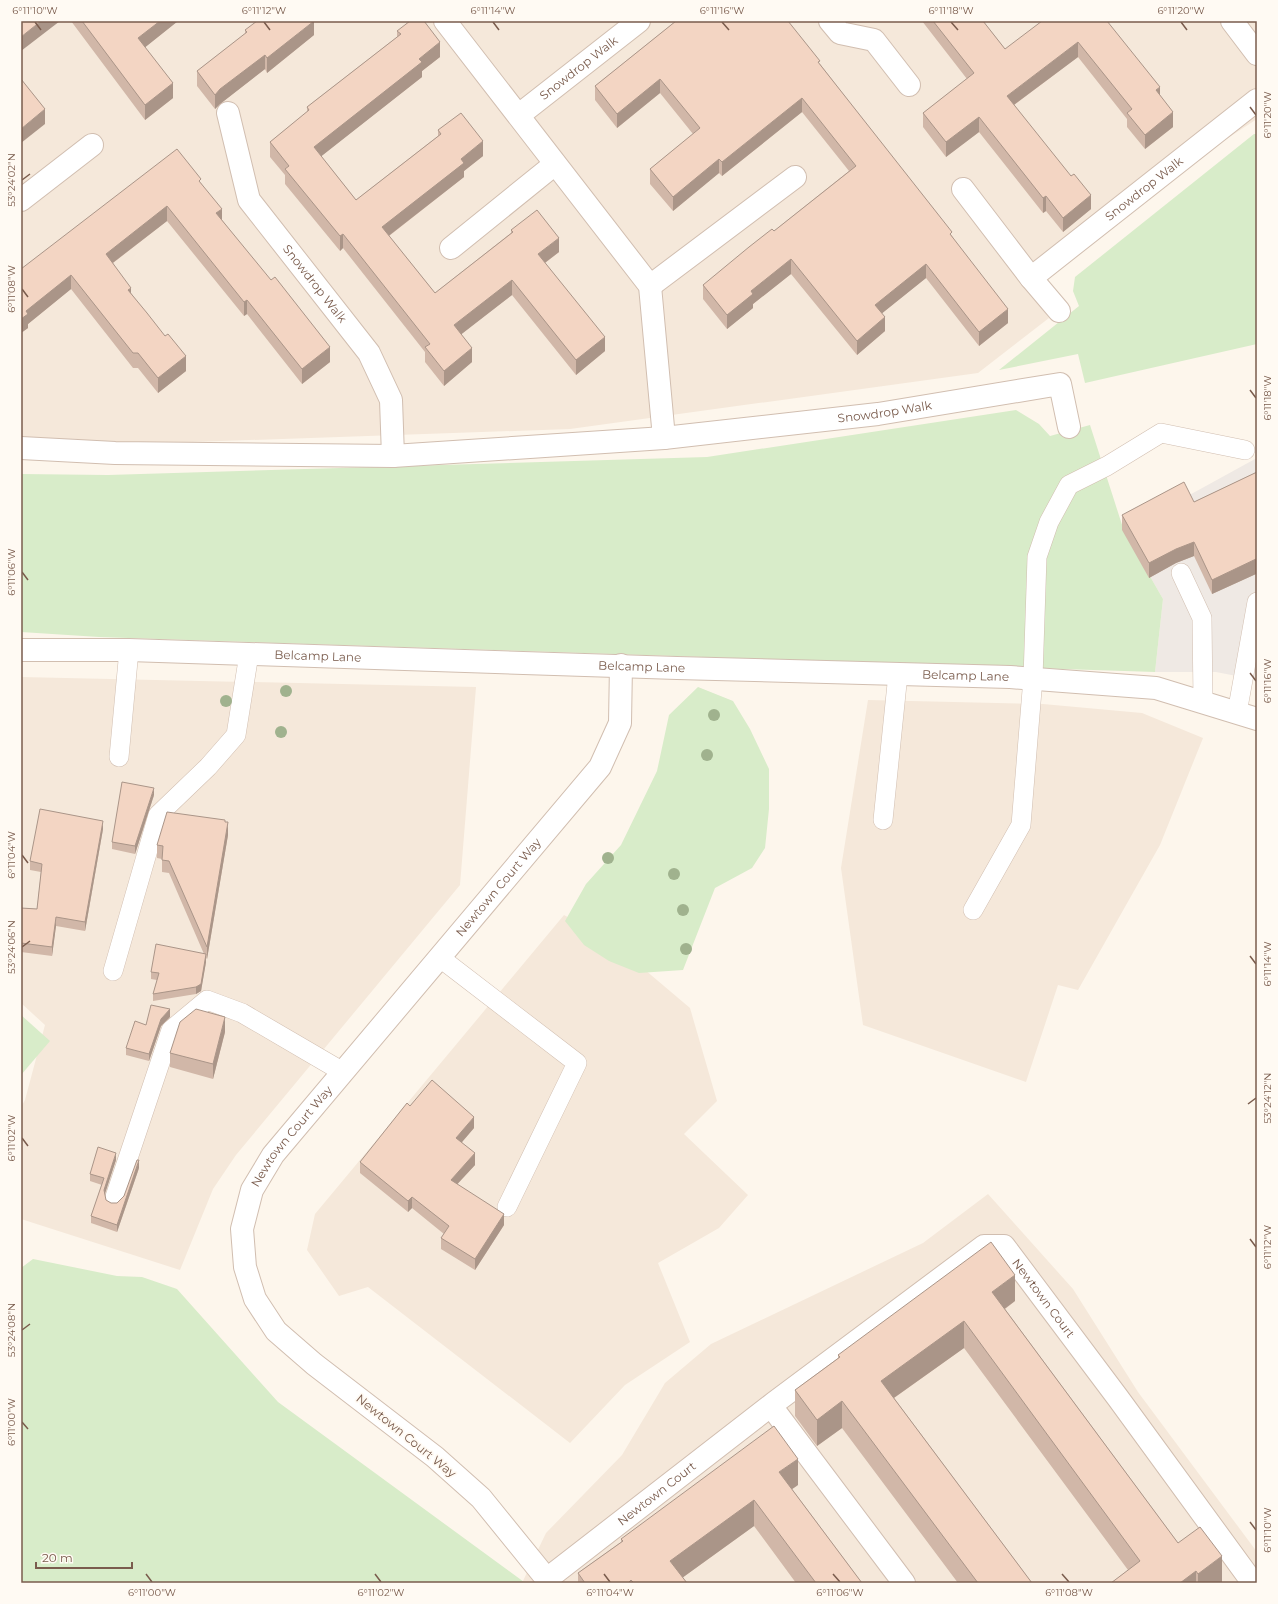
<svg xmlns="http://www.w3.org/2000/svg" width="1278" height="1604" font-family="Montserrat,sans-serif">
<style>
.residential{fill:#f5e8da}
.industrial{fill:#efe9e4}
.green{fill:#d8ecc9}
.lines{fill:none;stroke-linecap:round;stroke-linejoin:round}
.lane-casing{stroke:#d1beb0;stroke-width:20}
.street-casing{stroke:#d1beb0;stroke-width:24}
.lane{stroke:#fff;stroke-width:19}
.street{stroke:#fff;stroke-width:22}
.tree{fill:#a0b28e}
.wall{fill:#d1b7a8}
.shaded-wall{fill:#aa9588}
.building{fill:#f3d5c3;stroke:#aa9588}
.ticks{fill:none;stroke:#7a5c4d;stroke-width:1.5}
.labels{text-anchor:middle;stroke-width:3.5;stroke-linejoin:round;paint-order:stroke}
.street-label{font-size:12px;fill:#7a5c4d;stroke:#fffaf3}
.neatline{fill:none;stroke:#7a5c4d;stroke-width:1.5}
.ticks-label{font-size:10px;text-anchor:middle;fill:#7a5c4d}
</style>
<rect width="100%" height="100%" fill="#fdf6ec"/>
<!-- residential -->
<g class="residential">
<path d="M21,21H1257V119L1018,275L1049,318L978,373L570,429L21,448Z"/>
<path d="M21,677L476,687L460,885L236,1155L213,1189L180,1270L21,1219V1107L25,1100L45,1025L21,1003Z"/>
<path d="M868,700L1043,704L1142,713L1203,738L1160,845L1078,990L1058,985L1026,1082L863,1025L841,868Z"/>
<path d="M564,915L612,942L690,1008L717,1101L684,1134L748,1195L719,1228L658,1263L690,1342L625,1385L570,1443L368,1287L339,1296L307,1250L315,1214Z"/>
<path d="M988,1194L1073,1289L1138,1392L1257,1552V1583H522L546,1533L622,1455L665,1383L711,1344L923,1243Z"/>
</g>
<!-- industrial -->
<path class="industrial" d="M1255,459L1257,460V680L1216,672H1155L1163,599L1124,531Z"/>
<!-- green -->
<g class="green">
<path d="M1254,134H1257V344L1085,383L1078,354L999,370L1079,306L1073,291L1075,277Z"/>
<path d="M1016,410L1039,424L1050,436L1090,425L1124,531L1163,599L1155,672L99,637L21,632V474L108,475L707,457Z"/>
<path d="M698,687L733,701L750,729L769,769V809L765,848L752,868L715,888L683,970L639,973L609,961L584,945L565,921L586,884L621,845L657,771L669,715Z"/>
<path d="M21,1015L50,1041L21,1075Z"/>
<path d="M33,1259L117,1276L142,1277L177,1289L278,1402L524,1582L523,1583H21V1268Z"/>
</g>
<g class="lines">
<defs>
<g id="lane">
<path d="M1181,573L1202,618L1203,702"/>
<path d="M1237,713L1257,602"/>
<path d="M119,757L129,650"/>
<path d="M883,820L898,674"/>
<path d="M973,910L1021,825L1033,678L1037,557L1049,522L1069,485L1107,466L1161,433L1245,450"/>
<path d="M439,957L577,1063L507,1207"/>
<path d="M113,971L158,815L208,767L236,735L249,654"/>
<path d="M114,1200L171,1030L207,1000L242,1013L343,1072"/>
</g>
<g id="street">
<path d="M445,21L650,286L664,438"/>
<path d="M830,21L840,33L874,40L909,85"/>
<path d="M1232,21L1257,54"/>
<path id="s1" d="M228,113L249,200L369,353L391,400L393,456"/>
<path id="s2" d="M519,115L639,21"/>
<path id="s3" d="M963,189L1031,278L1257,100"/>
<path d="M21,200L92,145"/>
<path d="M451,248L555,164"/>
<path d="M1031,278L1059,311"/>
<path d="M650,286L795,177"/>
<path id="s4" d="M21,448L115,453L393,456L664,438L878,414L1060,384L1069,427"/>
<path id="s5" d="M21,650H129L677,668L1010,677L1156,688L1257,719"/>
<path d="M771,1406L904,1583"/>
<path id="s6" d="M547,1579L774,1403L984,1246H1004L1118,1398L1253,1583"/>
<path id="s7" d="M550,1583L481,1498L435,1457L314,1364L276,1331L255,1299L245,1267L242,1229L252,1190L273,1155L600,767L620,723L621,665"/>
</g>
</defs>
<!-- lane casing -->
<use href="#lane" class="lane-casing"/>
<!-- street casing -->
<use href="#street" class="street-casing"/>
<!-- lane -->
<use href="#lane" class="lane"/>
<!-- street -->
<use href="#street" class="street"/>
</g>
<!-- trees -->
<g class="tree">
<circle cx="286" cy="691" r="6"/>
<circle cx="226" cy="701" r="6"/>
<circle cx="714" cy="715" r="6"/>
<circle cx="281" cy="732" r="6"/>
<circle cx="707" cy="755" r="6"/>
<circle cx="608" cy="858" r="6"/>
<circle cx="674" cy="874" r="6"/>
<circle cx="683" cy="910" r="6"/>
<circle cx="686" cy="949" r="6"/>
</g>
<!-- wall -->
<g class="wall">
<path d="M71,21H178L145,47L173,98L145,120Z"/>
<path d="M676,21L820,64L952,236L1008,323L979,346L926,278L882,313L885,331L857,355L791,274L753,304V308L727,329L703,299V285L774,231L849,171L802,112L722,176L719,173L673,211L650,184V169L693,134L660,93L617,128L595,100V86Z"/>
<path d="M922,21H983L1005,49L1104,21L1160,95L1173,127L1145,149L1127,127V119L1078,57L1014,105L1091,209L1063,232L1046,211L1043,213L979,132L946,157L923,127V113L967,79Z"/>
<path d="M245,30L314,35L267,73L265,69L220,104L215,109L197,86V71L245,34Z"/>
<path d="M397,31L440,57L422,71V77L321,156L356,200L438,136V130L483,156L464,171V177L389,236L435,293L511,233V230L559,252L545,263L605,351L576,375L512,295L461,334L472,362L444,386L425,362V352L343,248L340,251L285,184V175L270,157V142L307,112V107L397,37Z"/>
<path d="M201,183L222,220L330,362L302,384L247,314L244,316L167,221L113,263L131,293L186,371L158,393L138,368H133L71,289L28,324V328L21,333V269Z"/>
<path d="M1257,472V576L1256,574L1212,594L1194,556L1176,563L1149,578L1122,530V515L1194,502Z"/>
<path d="M154,795L135,854L112,849V842Z"/>
<path d="M225,822L228,835L207,959L206,958V962L201,991L196,994L153,1001V994L157,980L151,979V972L204,954L169,873L162,872V859L157,858V845Z"/>
<path d="M103,829L85,931L56,926L52,956L21,952V908L37,909L41,872L30,870V861Z"/>
<path d="M170,1017L161,1026L149,1061L126,1055V1048L146,1025Z"/>
<path d="M225,1032L213,1079L170,1067V1053Z"/>
<path d="M410,1106L474,1128L462,1142L475,1165L457,1184L504,1225L475,1270L441,1249V1238L444,1234L412,1208L408,1212L360,1173V1162Z"/>
<path d="M116,1160L104,1194L106,1200L111,1203H117L124,1196L139,1168L117,1232L91,1223V1216L102,1185L90,1181V1174Z"/>
<path d="M1015,1301L1005,1309L1178,1543L1222,1582L1221,1583H1111L1128,1570L964,1348L894,1398L1032,1583H958L842,1428L817,1446L795,1416V1390L838,1358V1355Z"/>
<path d="M798,1485L792,1489L862,1583H796L754,1526L682,1578L687,1583H578V1573L621,1542V1539Z"/>
</g>
<!-- shaded-wall -->
<g class="shaded-wall">
<path d="M41,21H60L21,51V37Z"/>
<path d="M160,21H178L138,53V38Z"/>
<path d="M314,21V35L267,73V58Z"/>
<path d="M440,42V57L422,71V77L314,162V147L419,59Z"/>
<path d="M1078,42V57L1007,110V96Z"/>
<path d="M265,55V69L220,104L215,109V95L220,89Z"/>
<path d="M660,79V93L617,128V114Z"/>
<path d="M173,83V98L145,120V105Z"/>
<path d="M1160,87V102L1156,90Z"/>
<path d="M802,98V112L722,176V162Z"/>
<path d="M45,109V124L21,143V129Z"/>
<path d="M1173,112V127L1145,149V135Z"/>
<path d="M979,117V132L946,157V142Z"/>
<path d="M483,141V156L464,171V177L382,241V227L461,159Z"/>
<path d="M719,159V173L673,211V197Z"/>
<path d="M1091,195V209L1063,232V218Z"/>
<path d="M1046,196V211L1043,213V198Z"/>
<path d="M167,206V221L106,268V254Z"/>
<path d="M222,209V223L216,213Z"/>
<path d="M343,234V248L340,251V236Z"/>
<path d="M559,238V252L538,268V254Z"/>
<path d="M791,259V274L753,304V308L727,329V315L751,291Z"/>
<path d="M926,264V278L875,319V305Z"/>
<path d="M71,275V289L28,324V328L21,333V319L26,311Z"/>
<path d="M512,280V295L454,340V325Z"/>
<path d="M131,288V302L128,290Z"/>
<path d="M247,300V314L244,316V302Z"/>
<path d="M1008,309V323L979,346V332Z"/>
<path d="M885,317V331L857,355V341Z"/>
<path d="M605,337V351L576,375V360Z"/>
<path d="M330,347V362L302,384V369Z"/>
<path d="M472,348V362L444,386V371Z"/>
<path d="M186,356V371L158,393V378Z"/>
<path d="M1194,542V556L1176,563L1149,578V563L1176,549Z"/>
<path d="M1256,559V574L1212,594V580Z"/>
<path d="M154,788V795L135,854V846Z"/>
<path d="M103,821V829L85,931V922Z"/>
<path d="M228,822V835L207,959V947Z"/>
<path d="M56,917V926L52,956V947Z"/>
<path d="M206,954V962L201,991L196,994V987Z"/>
<path d="M170,1009V1017L161,1026L149,1061V1054L161,1019Z"/>
<path d="M225,1017V1032L213,1079V1064Z"/>
<path d="M474,1117V1128L456,1149V1138Z"/>
<path d="M116,1153V1160L104,1197V1190Z"/>
<path d="M475,1153V1165L451,1191V1180Z"/>
<path d="M139,1160V1168L117,1232V1225Z"/>
<path d="M412,1197V1208L408,1212V1201Z"/>
<path d="M504,1214V1225L475,1270V1259Z"/>
<path d="M1015,1275V1301L992,1318V1292Z"/>
<path d="M964,1321V1348L881,1407V1381Z"/>
<path d="M842,1401V1428L817,1446V1420Z"/>
<path d="M798,1459V1485L779,1498V1472Z"/>
<path d="M754,1500V1526L675,1583L670,1561Z"/>
<path d="M1222,1556V1582L1221,1583H1198V1574Z"/>
<path d="M1196,1571V1583H1180Z"/>
</g>
<!-- building -->
<g class="building">
<path d="M21,21H41L21,37Z"/>
<path d="M82,21H160L138,38L173,83L145,105Z"/>
<path d="M257,21H314L267,58L265,55L220,89L215,95L197,71L247,32L245,30Z"/>
<path d="M410,21H424L440,42L419,59L422,62L314,147L356,200L441,134L438,130L461,113L483,141L461,159L464,163L382,227L435,293L513,232L511,230L537,210L559,238L538,254L605,337L576,360L512,280L454,325L472,348L444,371L425,347L430,344L343,234L340,236L285,169L289,166L270,142L309,110L307,107L401,34L397,31Z"/>
<path d="M676,21H788L820,61L818,62L952,232L950,234L1008,309L979,332L926,264L875,305L885,317L857,341L791,259L751,291L753,294L727,315L703,285L749,247L772,229L774,231L856,166L802,98L722,162L719,159L673,197L650,169L700,128L660,79L617,114L595,86Z"/>
<path d="M933,21H983L1005,49L1042,21H1107L1160,87L1156,90L1173,112L1145,135L1127,113L1132,109L1078,42L1007,96L1071,176L1074,174L1091,195L1063,218L1046,196L1043,198L979,117L946,142L923,113L974,73Z"/>
<path d="M21,79L45,109L21,129Z"/>
<path d="M177,149L201,179L199,181L222,209L216,213L271,280L275,277L330,347L302,369L247,300L244,302L167,206L106,254L131,288L128,290L147,313L165,336L168,334L186,356L158,378L138,353H133L71,275L26,311L28,314L21,319V269Z"/>
<path d="M1257,472V562L1256,559L1212,580L1194,542L1176,549L1149,563L1122,515L1184,482L1194,502Z"/>
<path d="M122,782L154,788L135,846L112,842Z"/>
<path d="M40,809L103,821L85,922L56,917L52,947L21,943V908L37,909L42,864L30,861Z"/>
<path d="M167,812L225,820V822H228L207,947L169,861L162,860L163,846L157,845Z"/>
<path d="M156,944L206,954L201,984L196,987L153,994L159,973L151,972Z"/>
<path d="M151,1005L170,1009L161,1019L149,1054L126,1048L135,1021L146,1025Z"/>
<path d="M196,1009L225,1017L213,1064L170,1053L180,1022Z"/>
<path d="M432,1080L474,1117L456,1138L475,1153L451,1180L504,1214L475,1259L441,1238L449,1226L412,1197L408,1201L360,1162L407,1103L410,1106Z"/>
<path d="M98,1147L116,1153L104,1190L106,1200L111,1203H117L124,1196L137,1160H139L117,1225L91,1216L104,1178L90,1174Z"/>
<path d="M991,1242L1015,1275L992,1292L1178,1543L1200,1527L1222,1556L1198,1574L1196,1571L1180,1583H1111L1140,1561L964,1321L881,1381L1032,1583H978L842,1401L817,1420L795,1390L840,1357L838,1355Z"/>
<path d="M774,1426L798,1459L779,1472L862,1583H816L754,1500L670,1561L687,1583H634L631,1580L628,1583H585L578,1573L623,1541L621,1539Z"/>
</g>
<!-- ticks -->
<path class="ticks" d="M35,22L41,30M264,22L270,30M493,22L499,30M722,22L729,30M951,22L958,30M1181,22L1187,30M1250,107L1256,115M22,180L30,174M22,289L28,297M1250,390L1256,398M22,572L28,580M1250,673L1256,681M22,855L28,863M22,947L30,941M1250,956L1256,964M1248,1104L1256,1098M22,1138L28,1146M1250,1239L1256,1247M22,1330L30,1324M22,1422L28,1429M1250,1522L1256,1530M146,1574L152,1582M375,1574L381,1582M604,1574L610,1582M833,1574L840,1582M1062,1574L1069,1582"/>
<g class="labels">
<!-- street labels -->
<g class="street-label">
<text dy="4" stroke="none"><textPath href="#s2" startOffset="76">Snowdrop Walk</textPath></text>
<text dy="4" stroke="none"><textPath href="#s3" startOffset="256">Snowdrop Walk</textPath></text>
<text dy="4" stroke="none"><textPath href="#s1" startOffset="196">Snowdrop Walk</textPath></text>
<text dy="4" stroke="none"><textPath href="#s4" startOffset="866">Snowdrop Walk</textPath></text>
<text dy="4" stroke="none"><textPath href="#s5" startOffset="297">Belcamp Lane</textPath></text>
<text dy="4" stroke="none"><textPath href="#s5" startOffset="621">Belcamp Lane</textPath></text>
<text dy="4" stroke="none"><textPath href="#s5" startOffset="945">Belcamp Lane</textPath></text>
<text dy="4" stroke="none"><textPath href="#s7" startOffset="915">Newtown Court Way</textPath></text>
<text dy="4" stroke="none"><textPath href="#s7" startOffset="591">Newtown Court Way</textPath></text>
<text dy="4" stroke="none"><textPath href="#s6" startOffset="635">Newtown Court</textPath></text>
<text transform="translate(406 1436) rotate(39)" y="4">Newtown Court Way</text>
<text dy="4" stroke="none"><textPath href="#s6" startOffset="139">Newtown Court</textPath></text>
</g>
</g>
<!-- border -->
<rect width="1278" height="1604" fill="none" stroke="#fffaf3" stroke-width="44"/>
<!-- scale -->
<path d="M36 1562v6h96v-6" fill="none" stroke="#7a5c4d" stroke-width="2"/>
<text x="42" y="1562" font-size="12" fill="#7a5c4d" stroke="#fffaf3" stroke-width="3" paint-order="stroke">20 m</text>
<rect x="22" y="22" width="1234" height="1560" class="neatline"/>
<g class="ticks-label">
<text x="35" y="14">6°11'10"W</text>
<text x="264" y="14">6°11'12"W</text>
<text x="493" y="14">6°11'14"W</text>
<text x="722" y="14">6°11'16"W</text>
<text x="951" y="14">6°11'18"W</text>
<text x="1181" y="14">6°11'20"W</text>
<text transform="translate(1267 115) rotate(-90)" y="4">6°11'20"W</text>
<text transform="translate(11 180) rotate(-90)" y="4">53°24'02"N</text>
<text transform="translate(11 289) rotate(-90)" y="4">6°11'08"W</text>
<text transform="translate(1267 398) rotate(-90)" y="4">6°11'18"W</text>
<text transform="translate(11 572) rotate(-90)" y="4">6°11'06"W</text>
<text transform="translate(1267 681) rotate(-90)" y="4">6°11'16"W</text>
<text transform="translate(11 855) rotate(-90)" y="4">6°11'04"W</text>
<text transform="translate(11 947) rotate(-90)" y="4">53°24'06"N</text>
<text transform="translate(1267 964) rotate(-90)" y="4">6°11'14"W</text>
<text transform="translate(1267 1098) rotate(-90)" y="4">53°24'12"N</text>
<text transform="translate(11 1138) rotate(-90)" y="4">6°11'02"W</text>
<text transform="translate(1267 1247) rotate(-90)" y="4">6°11'12"W</text>
<text transform="translate(11 1330) rotate(-90)" y="4">53°24'08"N</text>
<text transform="translate(11 1422) rotate(-90)" y="4">6°11'00"W</text>
<text transform="translate(1267 1530) rotate(-90)" y="4">6°11'10"W</text>
<text x="152" y="1596">6°11'00"W</text>
<text x="381" y="1596">6°11'02"W</text>
<text x="610" y="1596">6°11'04"W</text>
<text x="840" y="1596">6°11'06"W</text>
<text x="1069" y="1596">6°11'08"W</text>
</g>
</svg>
